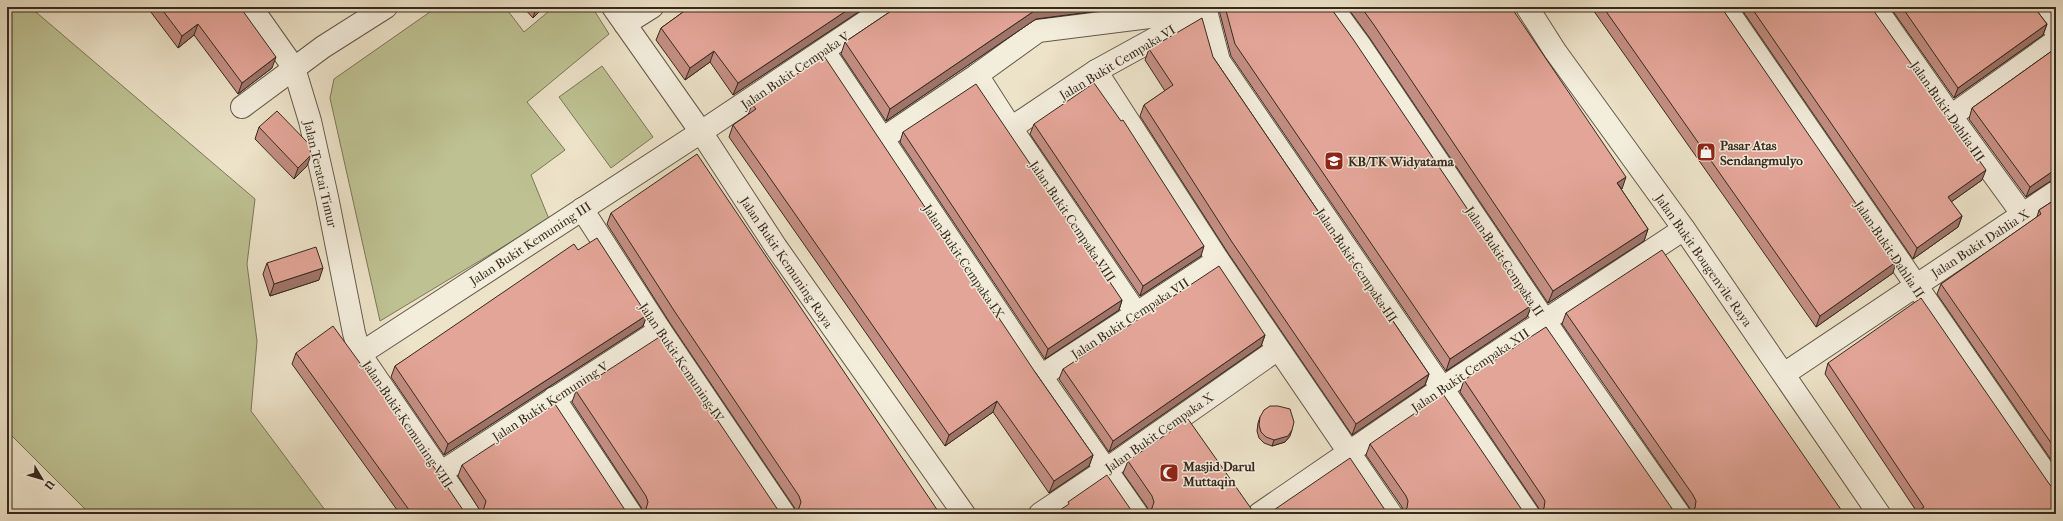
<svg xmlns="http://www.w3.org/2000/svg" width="2063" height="521" font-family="'IM FELL French Canon',serif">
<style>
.green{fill:#bec293;stroke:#7a7658}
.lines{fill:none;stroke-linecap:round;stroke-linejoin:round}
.minor-casing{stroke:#645849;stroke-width:24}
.minor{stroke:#f3eddc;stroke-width:22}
.wall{fill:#c38e83;stroke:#37291e}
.shaded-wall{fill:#9f746a;stroke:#37291e}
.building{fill:#e3a598;stroke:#37291e}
.labels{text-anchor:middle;stroke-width:3;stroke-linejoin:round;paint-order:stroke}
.street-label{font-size:13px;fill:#37291e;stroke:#f3eddc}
.poi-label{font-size:13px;font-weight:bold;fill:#37291e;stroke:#f3eddc;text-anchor:start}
</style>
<rect width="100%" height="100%" fill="#ede3c9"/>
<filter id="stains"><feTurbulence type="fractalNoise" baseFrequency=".005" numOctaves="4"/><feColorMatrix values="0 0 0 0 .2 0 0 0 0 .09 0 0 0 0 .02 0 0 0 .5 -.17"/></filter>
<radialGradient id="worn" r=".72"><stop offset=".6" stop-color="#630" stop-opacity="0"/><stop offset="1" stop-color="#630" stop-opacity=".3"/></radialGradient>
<!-- green -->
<g class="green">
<path d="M7,7H30L255,199L247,264L257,341L251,411L328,514H90L7,431Z"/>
<path d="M437,7H505L524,32L554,7H592L609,34L527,102L565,150L531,175L549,219L380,321L330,98L334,79Z"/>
<path d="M602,66L653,137L611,168L559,97Z"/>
</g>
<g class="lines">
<defs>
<g id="minor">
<path d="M251,7L294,68L310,121L327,197L354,333L360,354L469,514"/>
<path d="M613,7L701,132L776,247L964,514"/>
<path d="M1205,7L1219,61L1528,514"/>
<path d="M1332,7L1359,44L1578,370L1679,514"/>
<path d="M1527,7L1555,51L1684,229L1879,514"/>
<path d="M1725,7L2056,489"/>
<path d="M1875,7L1951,116L2023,215"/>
<path d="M2038,7L2056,31"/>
<path d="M625,24L652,7"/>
<path d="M824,51L1041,376L1137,514"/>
<path d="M1096,71L1218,260L1391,514"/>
<path d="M242,107L323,47L386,7"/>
<path d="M1951,116L2056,41"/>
<path d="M1011,128L1096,71L1196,16"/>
<path d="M882,139L977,75"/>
<path d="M582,209L660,330L784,514"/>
<path d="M1136,313L1011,128L977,75L1038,31L1205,10"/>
<path d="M360,354L701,132L888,7"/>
<path d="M1784,374L2056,192"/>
<path d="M1041,376L1218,260"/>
<path d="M554,398L631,514"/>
<path d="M440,473L660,330"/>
<path d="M1040,514L1107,469L1278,349"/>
<path d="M1259,514L1441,389L1684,229"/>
</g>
</defs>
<!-- minor casing -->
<use href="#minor" class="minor-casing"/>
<!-- minor -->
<use href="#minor" class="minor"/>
</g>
<!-- wall -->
<g class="wall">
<path d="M147,7H240L272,68L238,94L194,35L178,48Z"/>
<path d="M523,7H544L533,18Z"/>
<path d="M690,7H866L733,95L710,62L685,80L656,40L661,28Z"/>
<path d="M897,7H1129L1036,19L886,121L841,54L845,42Z"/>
<path d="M1220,7H1330L1532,305L1527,317L1446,371L1231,56L1219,10Z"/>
<path d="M1347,7H1511L1621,189L1648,229L1644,241L1548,303L1369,37Z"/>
<path d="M1591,7H1721L1893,273L1816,327Z"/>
<path d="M1740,7H1871L1982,180L1951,202L1962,216L1958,227L1913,259Z"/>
<path d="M1890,7H2034L2047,24L2043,35L1954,98Z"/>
<path d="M2056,48V180L2049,182L2026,197L1969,119L1972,108Z"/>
<path d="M1149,49L1213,57L1429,374L1425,385L1352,435L1228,253L1140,116L1144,105L1165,91L1145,60Z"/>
<path d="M752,104L1035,372L1093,455L1089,466L1049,493L993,412L945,446L729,137L733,125L748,115Z"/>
<path d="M1034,124L1201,256L1140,296L1030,134Z"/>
<path d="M259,127L307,166L294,179L255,139Z"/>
<path d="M903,132L1122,300L1119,310L1045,359L900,142Z"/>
<path d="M2056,199V467L1937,294L1941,284L2037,217L2039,210Z"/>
<path d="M611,213L940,514L795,513L796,512L794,507L670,323L607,224Z"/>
<path d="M578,250L647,315L643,326L444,455L391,377L395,366Z"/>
<path d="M267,263L319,280L270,296L263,274Z"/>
<path d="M1566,313L1844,514L1690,513L1691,512L1689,507L1562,324Z"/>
<path d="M1265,335L1261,346L1109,452L1059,379L1063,369Z"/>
<path d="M296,353L463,510L467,514H469H400L292,364Z"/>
<path d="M1828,363L2050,485L2054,489L1917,512L1825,374Z"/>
<path d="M1464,380L1673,510L1539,513L1540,512L1538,507L1460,392Z"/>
<path d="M576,391L778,510L782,514L642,513L643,512L641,507L572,402Z"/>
<path d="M1260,417L1290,436L1285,442L1272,446L1264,443L1259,438L1257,431L1258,423Z"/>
<path d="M1370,444L1522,510L1402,513L1403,512L1402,507L1366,455Z"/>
<path d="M1128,461L1255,514L1149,513V512L1147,507L1123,473Z"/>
<path d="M462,465L625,510L629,514L480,513L481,512L458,476Z"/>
</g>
<!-- shaded-wall -->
<g class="shaded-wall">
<path d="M540,7H544L533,18L535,11Z"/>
<path d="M852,7H866L733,95L738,83Z"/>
<path d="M1040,7H1129L1036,19L886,121L890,109Z"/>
<path d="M198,24L194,35L178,48L182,36Z"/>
<path d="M2047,24L2043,35L1954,98L1958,88Z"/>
<path d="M714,51L710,62L685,80L690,68Z"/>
<path d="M276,57L272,68L238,94L242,83Z"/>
<path d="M311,155L307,166L294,179L298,168Z"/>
<path d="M1986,170L1982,180L1944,207L1948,197Z"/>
<path d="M2056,170V180L2049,182L2026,197L2030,187L2053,171Z"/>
<path d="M1626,177L1622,189L1617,183Z"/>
<path d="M1962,216L1958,227L1913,259L1917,248Z"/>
<path d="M1648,229L1644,241L1548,303L1553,291Z"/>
<path d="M1204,246L1201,256L1140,296L1143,286Z"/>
<path d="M1896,262L1893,273L1816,327L1820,316Z"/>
<path d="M323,268L319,280L270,296L274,284Z"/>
<path d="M1122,300L1119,310L1045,359L1048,349Z"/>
<path d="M1532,305L1527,317L1446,371L1450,359Z"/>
<path d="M647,315L643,326L444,455L448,444Z"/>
<path d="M1265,335L1261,346L1109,452L1113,441Z"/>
<path d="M1429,374L1425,385L1352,435L1356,424Z"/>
<path d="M997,401L993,412L945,446L949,435Z"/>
<path d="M1292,430L1290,436L1285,442L1272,446L1274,440Z"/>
<path d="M1093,455L1089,466L1049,493L1054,481Z"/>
</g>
<!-- building -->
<g class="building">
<path d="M160,7H240L276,57L242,83L198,24L182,36Z"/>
<path d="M531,7H540L535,11Z"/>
<path d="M690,7H852L738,83L714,51L690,68L661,28Z"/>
<path d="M897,7H1040L890,109L845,42Z"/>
<path d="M1225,7H1330L1353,39L1532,305L1450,359L1235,44Z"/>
<path d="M1361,7H1511L1626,177L1617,183L1648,229L1553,291L1374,25Z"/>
<path d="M1603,7H1721L1896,262L1820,316Z"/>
<path d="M1751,7H1871L1986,170L1948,197L1962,216L1917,248Z"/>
<path d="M1902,7H2034L2047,24L1958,88Z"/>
<path d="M1202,18L1213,57L1429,374L1356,424L1232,242L1144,105L1173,85L1149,49Z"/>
<path d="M2056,48V170L2053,171L2030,187L1972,108Z"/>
<path d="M824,56L1035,372L1093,455L1054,481L997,401L949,435L733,125L756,109L752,104Z"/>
<path d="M1094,83L1121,121L1123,120L1204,246L1143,286L1034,124Z"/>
<path d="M976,84L1122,300L1048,349L903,132Z"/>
<path d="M277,111L309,144L311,155L298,168L259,127Z"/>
<path d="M697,154L940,514H792L795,513L799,508L801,502L799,496L675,312L611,213Z"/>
<path d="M2056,199V450L1941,284L2041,214L2039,210Z"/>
<path d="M597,238L647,315L448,444L395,366L574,244L578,250Z"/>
<path d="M316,247L323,268L274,284L267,263Z"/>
<path d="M1662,250L1844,514H1687L1690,513L1695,508L1696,501L1693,495L1566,313Z"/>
<path d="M1219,266L1265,335L1113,441L1063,369Z"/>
<path d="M1921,298L2050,485L2054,489L2056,490V514H1914L1924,507L1828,363Z"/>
<path d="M333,326L373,381L375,380L463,510L467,514H469H412L296,353Z"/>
<path d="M1546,327L1673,510L1678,514H1536L1539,513L1544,508L1545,501L1542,496L1464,380Z"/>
<path d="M661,336L778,510L782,514H784H639L642,513L646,509L648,502L646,496L576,391Z"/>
<path d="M1443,394L1522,510L1527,514H1399L1402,513L1407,508L1408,501L1406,496L1370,444Z"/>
<path d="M555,404L625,510L629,514H631H477L480,513L484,508L486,501L462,465Z"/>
<path d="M1270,406H1278L1290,409L1294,422L1292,430L1288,436L1274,440L1266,437L1261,432L1259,425L1260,417L1264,410Z"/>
<path d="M1188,419L1255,514H1145L1149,513L1152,508L1154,502L1152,496L1128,461Z"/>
<path d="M1350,458L1385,510L1390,514H1268Z"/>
<path d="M1107,475L1131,510L1137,514H1054L1069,504L1068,502Z"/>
</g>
<!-- icons -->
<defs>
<symbol id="shop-square" viewBox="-11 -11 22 22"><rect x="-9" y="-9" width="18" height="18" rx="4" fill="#8f2418" stroke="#f3eddc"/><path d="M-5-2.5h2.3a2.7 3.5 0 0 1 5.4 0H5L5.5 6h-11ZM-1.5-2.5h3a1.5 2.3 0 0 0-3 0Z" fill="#fff"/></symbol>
<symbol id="school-square" viewBox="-11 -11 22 22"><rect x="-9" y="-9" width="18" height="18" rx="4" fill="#8f2418" stroke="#f3eddc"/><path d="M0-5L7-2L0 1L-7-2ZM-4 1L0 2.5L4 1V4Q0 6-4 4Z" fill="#fff"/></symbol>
<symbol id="mosque-square" viewBox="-11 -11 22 22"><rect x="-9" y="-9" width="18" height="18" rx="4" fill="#8f2418" stroke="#f3eddc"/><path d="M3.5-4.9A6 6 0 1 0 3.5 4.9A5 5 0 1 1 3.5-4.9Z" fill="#fff"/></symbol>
</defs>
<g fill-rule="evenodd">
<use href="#shop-square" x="1695" y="141" width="22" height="22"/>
<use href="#school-square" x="1323" y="150" width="22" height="22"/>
<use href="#mosque-square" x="1158" y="462" width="22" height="22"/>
</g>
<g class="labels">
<!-- street labels -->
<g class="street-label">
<text transform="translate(1117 62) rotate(-31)" y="5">Jalan Bukit Cempaka VI</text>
<text transform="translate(795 70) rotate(-34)" y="5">Jalan Bukit Cempaka V</text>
<text transform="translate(1948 111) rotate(55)" y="5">Jalan Bukit Dahlia III</text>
<text transform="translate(321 174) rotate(77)" y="5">Jalan Teratai Timur</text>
<text transform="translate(1073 221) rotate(56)" y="5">Jalan Bukit Cempaka VIII</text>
<text transform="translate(530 243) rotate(-33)" y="5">Jalan Bukit Kemuning III</text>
<text transform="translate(1980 243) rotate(-33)" y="5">Jalan Bukit Dahlia X</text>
<text transform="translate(1890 249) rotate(56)" y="5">Jalan Bukit Dahlia II</text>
<text transform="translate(1704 260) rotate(55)" y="5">Jalan Bukit Bougenvile Raya</text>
<text transform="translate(964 261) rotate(56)" y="5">Jalan Bukit Cempaka IX</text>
<text transform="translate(1505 261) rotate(56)" y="5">Jalan Bukit Cempaka II</text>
<text transform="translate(787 262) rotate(56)" y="5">Jalan Bukit Kemuning Raya</text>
<text transform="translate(1357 265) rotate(56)" y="5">Jalan Bukit Cempaka III</text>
<text transform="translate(1130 318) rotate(-33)" y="5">Jalan Bukit Cempaka VII</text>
<text transform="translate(682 362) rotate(56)" y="5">Jalan Bukit Kemuning IV</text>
<text transform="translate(1470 370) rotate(-34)" y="5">Jalan Bukit Cempaka XII</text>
<text transform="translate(550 401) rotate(-33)" y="5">Jalan Bukit Kemuning V</text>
<text transform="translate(408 424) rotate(56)" y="5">Jalan Bukit Kemuning VIII</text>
<text transform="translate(1159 432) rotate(-35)" y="5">Jalan Bukit Cempaka X</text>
</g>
<!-- poi labels -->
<g class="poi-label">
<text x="1720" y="150">Pasar Atas<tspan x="1720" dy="15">Sendangmulyo</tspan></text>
<text x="1348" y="166">KB/TK Widyatama</text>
<text x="1183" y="471">Masjid Darul<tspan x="1183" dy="15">Muttaqin</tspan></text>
</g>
</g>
<!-- margin -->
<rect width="2063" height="521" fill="none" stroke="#ede3c9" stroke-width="24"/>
<rect x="8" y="8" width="2047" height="505" fill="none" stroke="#37291e" stroke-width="2"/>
<rect x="12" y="12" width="2039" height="497" fill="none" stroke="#37291e"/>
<!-- north arrow -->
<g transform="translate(42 479) rotate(128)" stroke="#f3eddc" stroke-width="3" paint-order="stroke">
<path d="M0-3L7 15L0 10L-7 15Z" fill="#37291e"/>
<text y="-6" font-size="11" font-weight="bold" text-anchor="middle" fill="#37291e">U</text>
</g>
<rect width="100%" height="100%" filter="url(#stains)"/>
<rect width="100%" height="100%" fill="url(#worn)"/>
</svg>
